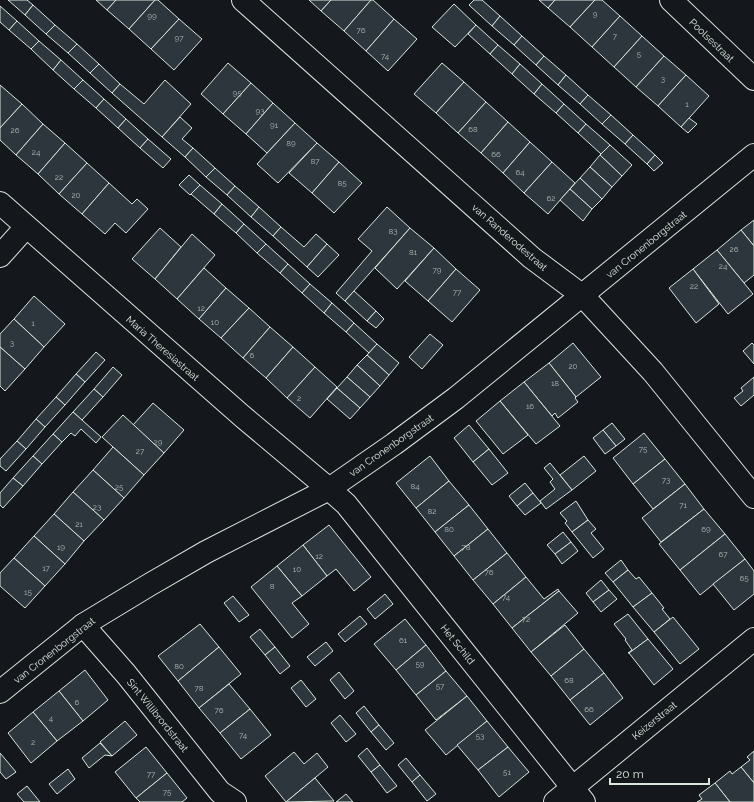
<svg xmlns="http://www.w3.org/2000/svg" width="754" height="802" font-family="Raleway,sans-serif">
<style>
.building{fill:#2c363c;stroke:#d8e6dc}
.lines{fill:none;stroke-linecap:round;stroke-linejoin:round}
.minor-casing{stroke:#d8e6dc;stroke-width:24}
.minor{stroke:#14181c;stroke-width:22}
.labels{text-anchor:middle;stroke-width:3;stroke-linejoin:round;paint-order:stroke}
.number-label{font-size:8px;fill:#adbab4}
.street-label{font-size:10px;fill:#d8e6dc;stroke:#14181c}
</style>
<rect width="100%" height="100%" fill="#14181c"/>
<!-- building -->
<g class="building">
<path d="M8,0H27L33,5L25,15Z"/>
<path d="M96,0H116L107,10Z"/>
<path d="M116,0H155L129,29L107,10Z"/>
<path d="M155,0H158L179,19L151,49L129,29Z"/>
<path d="M309,0H331L321,11Z"/>
<path d="M331,0H371L344,31L321,11Z"/>
<path d="M371,0H373L394,19L366,51L344,31Z"/>
<path d="M474,0H482L500,16L492,26L469,5Z"/>
<path d="M539,0H555L548,8Z"/>
<path d="M555,0H595L570,27L548,8Z"/>
<path d="M595,0H602L620,16L592,47L570,27Z"/>
<path d="M454,4L476,25L455,47L432,27Z"/>
<path d="M33,5L55,25L46,34L25,15Z"/>
<path d="M0,6L17,21L9,30L0,22Z"/>
<path d="M500,16L522,36L514,45L492,26Z"/>
<path d="M620,16L642,36L614,67L592,47Z"/>
<path d="M179,19L202,39L174,70L151,49Z"/>
<path d="M394,19L417,39L388,71L366,51Z"/>
<path d="M17,21L39,41L31,49L9,30Z"/>
<path d="M55,25L77,44L68,53L46,34Z"/>
<path d="M476,25L498,45L490,54L468,34Z"/>
<path d="M522,36L544,56L536,65L514,45Z"/>
<path d="M642,36L664,56L636,87L614,67Z"/>
<path d="M39,41L61,60L53,70L31,49Z"/>
<path d="M77,44L99,64L90,73L68,53Z"/>
<path d="M498,45L520,64L512,74L490,54Z"/>
<path d="M544,56L566,75L558,85L536,65Z"/>
<path d="M664,56L686,75L658,106L636,87Z"/>
<path d="M61,60L83,80L74,89L53,70Z"/>
<path d="M228,63L251,83L223,114L201,94Z"/>
<path d="M442,63L464,82L436,113L414,94Z"/>
<path d="M99,64L120,84L112,93L90,73Z"/>
<path d="M520,64L542,84L534,94L512,74Z"/>
<path d="M566,75L588,95L580,104L558,85Z"/>
<path d="M686,75L709,96L681,127L658,106Z"/>
<path d="M83,80L104,99L96,108L74,89Z"/>
<path d="M165,80L191,104L162,137L112,93L120,84L144,104Z"/>
<path d="M464,82L486,102L458,133L436,113Z"/>
<path d="M251,83L273,103L246,134L223,114Z"/>
<path d="M542,84L564,104L556,113L534,94Z"/>
<path d="M0,85L22,104L0,128Z"/>
<path d="M588,95L611,115L602,124L580,104Z"/>
<path d="M104,99L126,119L118,128L96,108Z"/>
<path d="M486,102L508,122L481,153L458,133Z"/>
<path d="M273,103L295,123L267,153L246,134Z"/>
<path d="M22,104L43,124L16,155L0,140V128Z"/>
<path d="M564,104L586,124L578,133L556,113Z"/>
<path d="M611,115L633,135L625,144L602,124Z"/>
<path d="M180,117L192,128L182,139L193,148L185,157L162,137Z"/>
<path d="M689,118L697,124L688,133L681,127Z"/>
<path d="M126,119L148,139L140,148L118,128Z"/>
<path d="M508,122L530,142L503,173L481,153Z"/>
<path d="M295,123L317,143L278,183L257,164Z"/>
<path d="M43,124L65,143L38,174L16,155Z"/>
<path d="M586,124L610,145L601,154L578,133Z"/>
<path d="M633,135L655,155L647,164L625,144Z"/>
<path d="M148,139L171,159L163,168L140,148Z"/>
<path d="M530,142L552,162L524,193L503,173Z"/>
<path d="M65,143L87,163L59,194L38,174Z"/>
<path d="M317,143L339,162L312,193L289,173Z"/>
<path d="M610,145L632,165L622,176L600,155Z"/>
<path d="M193,148L215,168L206,177L185,157Z"/>
<path d="M600,155L622,176L612,187L590,167Z"/>
<path d="M655,155L663,163L654,171L647,164Z"/>
<path d="M339,162L362,183L334,213L312,193Z"/>
<path d="M552,162L575,183L548,214L524,193Z"/>
<path d="M87,163L109,183L82,214L59,194Z"/>
<path d="M590,167L612,187L602,199L580,178Z"/>
<path d="M215,168L235,186L227,195L206,177Z"/>
<path d="M189,175L200,185L190,195L179,185Z"/>
<path d="M580,178L602,199L592,209L570,189Z"/>
<path d="M109,183L132,204L137,199L148,209L126,233L115,223L105,234L82,214Z"/>
<path d="M200,185L222,204L214,214L191,194Z"/>
<path d="M235,186L259,207L251,217L227,195Z"/>
<path d="M570,189L592,209L583,221L560,200Z"/>
<path d="M222,204L244,224L236,233L214,214Z"/>
<path d="M259,207L281,227L273,236L251,217Z"/>
<path d="M387,207L410,228L345,301L336,293L372,251L358,239Z"/>
<path d="M754,220V246L741,230Z"/>
<path d="M244,224L266,244L257,253L236,233Z"/>
<path d="M281,227L304,247L316,234L327,244L307,267L273,236Z"/>
<path d="M160,228L181,247L155,279L132,259Z"/>
<path d="M410,228L434,248L397,289L375,268Z"/>
<path d="M741,230L754,246V275L744,283L717,250Z"/>
<path d="M192,234L215,255L177,299L155,279Z"/>
<path d="M266,244L288,264L280,273L257,253Z"/>
<path d="M327,244L339,255L318,277L307,267Z"/>
<path d="M434,248L456,269L428,301L405,281Z"/>
<path d="M717,250L753,294L728,314L693,269Z"/>
<path d="M288,264L310,284L302,293L280,273Z"/>
<path d="M204,268L226,288L199,319L177,299Z"/>
<path d="M456,269L480,290L452,322L428,301Z"/>
<path d="M693,269L719,304L696,323L669,288Z"/>
<path d="M310,284L332,303L324,313L302,293Z"/>
<path d="M226,288L249,308L221,338L199,319Z"/>
<path d="M354,291L376,311L367,321L345,301Z"/>
<path d="M34,296L65,324L44,347L14,319Z"/>
<path d="M332,303L354,323L346,332L324,313Z"/>
<path d="M249,308L270,327L243,358L221,338Z"/>
<path d="M376,311L384,319L376,328L367,321Z"/>
<path d="M14,319L44,347L25,369L0,347V334Z"/>
<path d="M354,323L377,344L369,353L346,332Z"/>
<path d="M270,327L293,347L266,378L243,358Z"/>
<path d="M430,334L443,345L422,369L409,357Z"/>
<path d="M573,343L601,377L576,397L549,363Z"/>
<path d="M752,343L754,345V364L743,351Z"/>
<path d="M377,344L399,363L389,375L367,355Z"/>
<path d="M0,347L25,369L5,391L0,386Z"/>
<path d="M293,347L315,367L287,398L266,378Z"/>
<path d="M96,352L105,360L85,382L76,374Z"/>
<path d="M367,355L389,375L380,386L357,365Z"/>
<path d="M549,363L576,397L575,398L578,402L558,418L555,413L552,416L524,382Z"/>
<path d="M357,365L380,386L370,397L347,377Z"/>
<path d="M113,367L122,375L103,397L94,389Z"/>
<path d="M315,367L337,387L310,418L287,398Z"/>
<path d="M76,374L85,382L65,405L56,397Z"/>
<path d="M347,377L370,397L360,408L337,388Z"/>
<path d="M754,377V395L741,406L734,398L743,391L741,388Z"/>
<path d="M524,382L560,426L536,444L500,401Z"/>
<path d="M337,388L360,408L350,419L327,399Z"/>
<path d="M94,389L103,397L82,420L73,412Z"/>
<path d="M56,397L65,405L45,427L36,419Z"/>
<path d="M500,401L528,435L503,454L476,421Z"/>
<path d="M153,403L184,430L164,453L133,425Z"/>
<path d="M73,412L101,437L96,443L81,429L75,436L71,433L62,442L53,434Z"/>
<path d="M123,415L164,453L144,475L102,437Z"/>
<path d="M36,419L45,427L26,449L17,441Z"/>
<path d="M612,423L625,439L616,446L603,430Z"/>
<path d="M469,425L489,449L473,462L454,438Z"/>
<path d="M603,430L616,446L605,454L593,438Z"/>
<path d="M644,433L665,459L633,484L613,458Z"/>
<path d="M53,434L62,442L42,464L33,456Z"/>
<path d="M17,441L26,449L6,471L0,466V459Z"/>
<path d="M113,447L144,475L124,498L93,470Z"/>
<path d="M489,449L508,473L492,485L473,462Z"/>
<path d="M33,456L42,464L23,486L13,478Z"/>
<path d="M430,456L449,481L416,508L396,483Z"/>
<path d="M584,456L596,471L572,490L560,475Z"/>
<path d="M665,459L685,484L653,509L633,484Z"/>
<path d="M550,463L572,490L546,509L540,501L555,489L550,482L553,479L544,468Z"/>
<path d="M93,470L124,498L104,520L73,492Z"/>
<path d="M13,478L23,486L3,508L0,505V493Z"/>
<path d="M449,481L469,505L435,532L416,508Z"/>
<path d="M525,483L533,493L517,506L509,496Z"/>
<path d="M685,484L704,509L661,542L642,518Z"/>
<path d="M73,492L104,520L84,541L54,514Z"/>
<path d="M533,493L541,503L525,515L517,506Z"/>
<path d="M576,501L588,520L572,532L565,523L567,521L560,513Z"/>
<path d="M469,505L488,529L454,556L435,532Z"/>
<path d="M704,509L725,534L680,570L659,544Z"/>
<path d="M54,514L84,541L65,564L34,536Z"/>
<path d="M588,520L596,529L591,533L604,549L593,558L572,532Z"/>
<path d="M329,525L371,577L354,591L336,569L327,576L303,545Z"/>
<path d="M488,529L507,553L473,580L454,556Z"/>
<path d="M563,532L571,542L555,554L547,545Z"/>
<path d="M725,534L745,559L700,595L680,570Z"/>
<path d="M34,536L65,564L45,586L14,558Z"/>
<path d="M571,542L578,551L562,564L555,554Z"/>
<path d="M303,545L327,576L302,596L277,566Z"/>
<path d="M507,553L526,577L493,604L473,580Z"/>
<path d="M14,558L45,586L25,608L0,586V573Z"/>
<path d="M745,559L754,571V594L734,610L713,584Z"/>
<path d="M621,560L628,570L613,582L605,573Z"/>
<path d="M277,566L302,596L292,603L309,624L292,638L251,587Z"/>
<path d="M628,570L636,579L639,577L652,593L633,607L613,582Z"/>
<path d="M526,577L544,599L558,589L559,591L512,628L493,604Z"/>
<path d="M601,580L609,590L593,602L586,593Z"/>
<path d="M609,590L617,599L601,612L593,602Z"/>
<path d="M559,591L578,613L531,652L512,628Z"/>
<path d="M652,593L664,608L662,609L670,619L654,632L633,607Z"/>
<path d="M385,594L393,604L375,619L367,609Z"/>
<path d="M233,596L249,615L239,622L224,603Z"/>
<path d="M628,614L648,639L629,653H628L632,650L625,640L626,639L614,624Z"/>
<path d="M360,616L367,624L345,642L338,634Z"/>
<path d="M673,617L699,649L680,664L654,632Z"/>
<path d="M405,619L426,645L396,670L374,644Z"/>
<path d="M200,624L219,647L178,681L158,656Z"/>
<path d="M565,625L584,649L551,676L531,652Z"/>
<path d="M260,629L275,647L265,655L250,637Z"/>
<path d="M648,639L673,669L654,685L629,653Z"/>
<path d="M326,642L333,651L315,666L307,657Z"/>
<path d="M426,645L446,671L416,695L396,670Z"/>
<path d="M219,647L241,674L199,708L178,681Z"/>
<path d="M275,647L290,666L280,674L265,655Z"/>
<path d="M584,649L604,673L570,700L551,676Z"/>
<path d="M85,670L108,700L83,721L59,691Z"/>
<path d="M446,671L467,696L436,720L416,695Z"/>
<path d="M339,672L354,691L345,699L330,680Z"/>
<path d="M604,673L623,698L590,725L570,700Z"/>
<path d="M301,680L316,699L306,707L291,688Z"/>
<path d="M229,684L250,709L220,733L199,708Z"/>
<path d="M59,691L83,721L57,741L33,712Z"/>
<path d="M467,696L487,721L446,755L425,730Z"/>
<path d="M364,706L379,725L371,732L356,713Z"/>
<path d="M250,709L271,735L241,759L220,733Z"/>
<path d="M33,712L57,741L31,763L8,733Z"/>
<path d="M340,715L356,734L346,742L331,723Z"/>
<path d="M125,721L137,735L112,756L100,742Z"/>
<path d="M487,721L508,747L478,770L457,745Z"/>
<path d="M379,725L394,743L386,750L371,732Z"/>
<path d="M100,743L112,756L105,755L89,768L82,758Z"/>
<path d="M146,747L167,773L136,798L115,772Z"/>
<path d="M508,747L529,772L499,797L478,770Z"/>
<path d="M367,748L380,765L371,772L358,756Z"/>
<path d="M754,751V783L741,767L750,760L747,757Z"/>
<path d="M294,752L304,764L317,753L328,767L286,802L265,776Z"/>
<path d="M0,753L16,772L6,779L0,772Z"/>
<path d="M406,758L420,775L412,782L398,765Z"/>
<path d="M380,765L397,786L387,793L371,772Z"/>
<path d="M741,767L754,783V802H730L715,783L730,771L732,774Z"/>
<path d="M68,769L75,779L57,794L49,784Z"/>
<path d="M167,773L187,798L182,802H140L136,798Z"/>
<path d="M420,775L436,794L427,801L412,782Z"/>
<path d="M315,778L334,801L286,802Z"/>
<path d="M715,783L730,802H697L702,799L699,795Z"/>
<path d="M27,786L40,802H24L17,794Z"/>
<path d="M346,794L353,802H336Z"/>
</g>
<g class="lines">
<defs>
<g id="minor">
<path d="M243,0L532,258L583,296L653,372L754,497"/>
<path d="M671,0L754,79"/>
<path d="M0,203L242,416L329,489L346,504L584,802"/>
<path d="M0,256L26,227"/>
<path d="M83,625L126,674L220,792L235,802"/>
<path d="M0,692L83,625L149,585L206,552L329,489L394,444L456,398L754,155"/>
<path d="M555,802L754,639"/>
</g>
</defs>
<!-- minor casing -->
<use href="#minor" class="minor-casing"/>
<!-- minor -->
<use href="#minor" class="minor"/>
</g>
<g class="labels">
<!-- number labels -->
<g class="number-label">
<text x="595" y="17">9</text>
<text x="152" y="19">99</text>
<text x="361" y="33">76</text>
<text x="615" y="39">7</text>
<text x="179" y="41">97</text>
<text x="639" y="57">5</text>
<text x="385" y="59">74</text>
<text x="663" y="82">3</text>
<text x="237" y="96">95</text>
<text x="687" y="107">1</text>
<text x="260" y="114">93</text>
<text x="274" y="128">91</text>
<text x="473" y="132">68</text>
<text x="15" y="133">26</text>
<text x="291" y="146">89</text>
<text x="36" y="155">24</text>
<text x="496" y="157">66</text>
<text x="315" y="164">87</text>
<text x="520" y="175">64</text>
<text x="59" y="180">22</text>
<text x="342" y="186">85</text>
<text x="76" y="198">20</text>
<text x="551" y="201">62</text>
<text x="393" y="234">83</text>
<text x="734" y="252">26</text>
<text x="413" y="255">81</text>
<text x="723" y="269">24</text>
<text x="437" y="273">79</text>
<text x="694" y="289">22</text>
<text x="457" y="295">77</text>
<text x="201" y="311">12</text>
<text x="215" y="325">10</text>
<text x="33" y="326">1</text>
<text x="12" y="346">3</text>
<text x="252" y="358">6</text>
<text x="573" y="369">20</text>
<text x="555" y="386">18</text>
<text x="299" y="401">2</text>
<text x="530" y="409">16</text>
<text x="158" y="445">29</text>
<text x="643" y="452">75</text>
<text x="140" y="454">27</text>
<text x="666" y="483">73</text>
<text x="415" y="489">84</text>
<text x="119" y="490">25</text>
<text x="683" y="508">71</text>
<text x="97" y="510">23</text>
<text x="432" y="514">82</text>
<text x="79" y="527">21</text>
<text x="449" y="532">80</text>
<text x="706" y="532">69</text>
<text x="61" y="550">19</text>
<text x="466" y="550">78</text>
<text x="723" y="557">67</text>
<text x="319" y="559">12</text>
<text x="46" y="571">17</text>
<text x="297" y="572">10</text>
<text x="489" y="575">76</text>
<text x="744" y="581">65</text>
<text x="272" y="589">8</text>
<text x="28" y="595">15</text>
<text x="506" y="600">74</text>
<text x="526" y="622">72</text>
<text x="403" y="643">61</text>
<text x="420" y="667">59</text>
<text x="179" y="669">80</text>
<text x="569" y="683">68</text>
<text x="440" y="689">57</text>
<text x="199" y="691">78</text>
<text x="77" y="705">6</text>
<text x="589" y="712">66</text>
<text x="219" y="713">76</text>
<text x="51" y="721">4</text>
<text x="243" y="738">74</text>
<text x="480" y="739">53</text>
<text x="33" y="745">2</text>
<text x="507" y="775">51</text>
<text x="151" y="777">77</text>
<text x="167" y="795">75</text>
</g>
<!-- street labels -->
<g class="street-label">
<text transform="translate(712 40) rotate(44)" y="4">Poolsestraat</text>
<text transform="translate(510 237) rotate(41)" y="4">van Randerodestraat</text>
<text transform="translate(646 244) rotate(-39)" y="4">van Cronenborgstraat</text>
<text transform="translate(163 348) rotate(41)" y="4">Maria Theresiastraat</text>
<text transform="translate(391 445) rotate(-35)" y="4">van Cronenborgstraat</text>
<text transform="translate(458 644) rotate(51)" y="4">Het Schild</text>
<text transform="translate(54 650) rotate(-38)" y="4">van Cronenborgstraat</text>
<text transform="translate(158 715) rotate(51)" y="4">Sint Willibrordstraat</text>
<text transform="translate(654 720) rotate(-39)" y="4">Keizerstraat</text>
</g>
</g>
<!-- scale -->
<path d="M610 778v6h99v-6" fill="none" stroke="#d8e6dc" stroke-width="2"/>
<text x="616" y="778" font-size="12" fill="#d8e6dc" stroke="#14181c" stroke-width="3" paint-order="stroke">20 m</text>
</svg>
